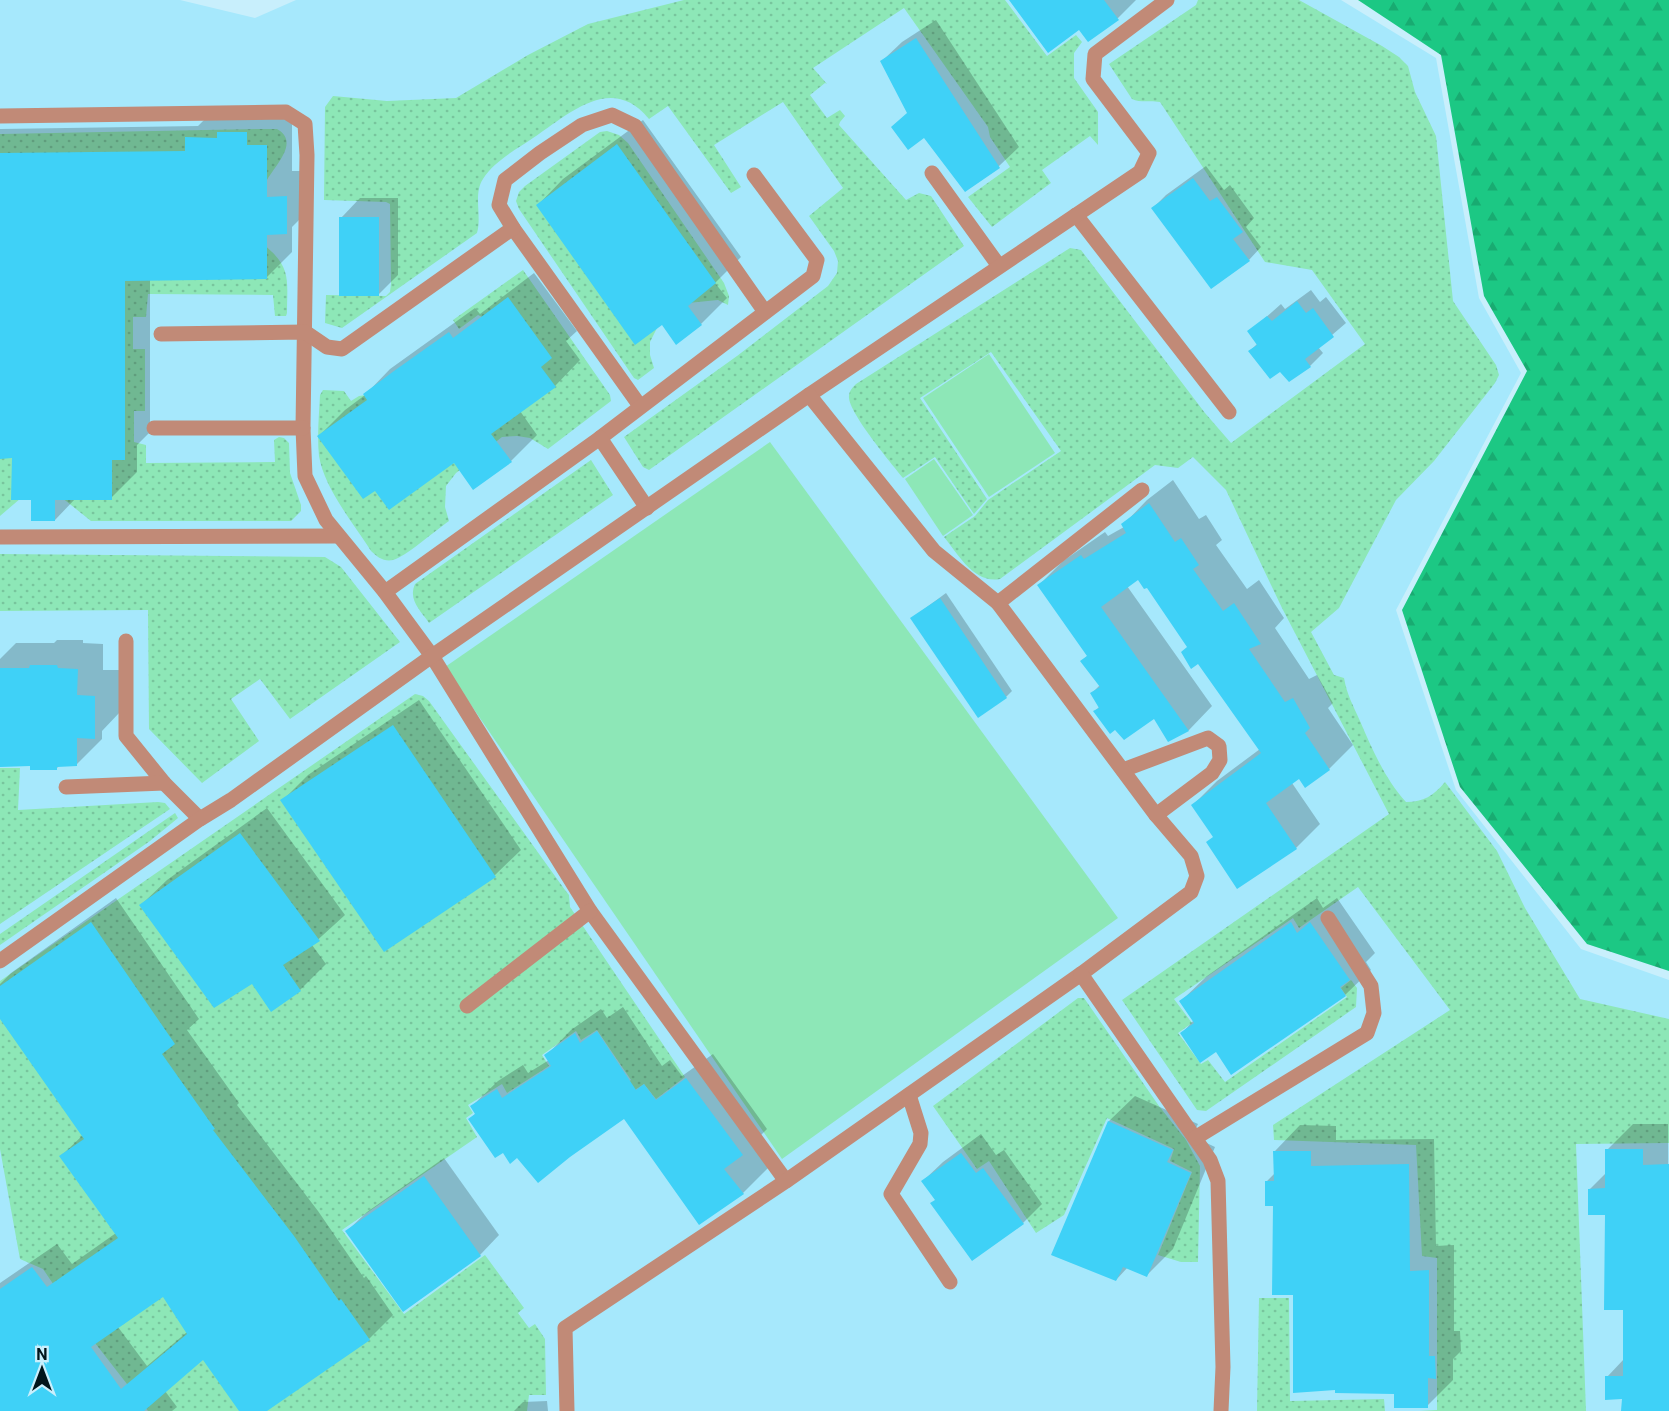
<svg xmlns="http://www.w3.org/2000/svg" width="1669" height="1411" font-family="Roboto,sans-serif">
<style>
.built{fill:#a6e8fc}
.grass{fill:url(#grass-dots)}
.forest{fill:url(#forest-firs)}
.pitch{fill:#8de7b7}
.shadow{fill:#0003;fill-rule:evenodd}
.building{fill:#3fd1f7;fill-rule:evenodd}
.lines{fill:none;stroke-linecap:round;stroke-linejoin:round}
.service{stroke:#c18a77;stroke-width:15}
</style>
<defs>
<pattern id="grass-dots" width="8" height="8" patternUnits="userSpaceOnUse" patternTransform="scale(1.5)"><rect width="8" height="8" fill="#8de7b7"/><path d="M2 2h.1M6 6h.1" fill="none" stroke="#78c59d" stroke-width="1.8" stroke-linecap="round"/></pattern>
<pattern id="forest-firs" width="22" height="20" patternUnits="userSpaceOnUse" patternTransform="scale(1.5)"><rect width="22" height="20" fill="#1cc884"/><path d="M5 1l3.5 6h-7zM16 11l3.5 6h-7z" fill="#18ab71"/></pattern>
</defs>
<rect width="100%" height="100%" fill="#c8effc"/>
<!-- built -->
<path class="built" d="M0,0H180L255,18L296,0H1341L1436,58L1479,298L1521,373L1396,610L1456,790L1581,949L1669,980V1411H0Z"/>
<!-- grass -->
<g class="grass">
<path d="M684,0H1005L1047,56L1076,35L1082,42L1074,53V78L1098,112V145L1090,136L1042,170L1051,183L992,227L968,197L1010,167L990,137L988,127L904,8L813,68L827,84L825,83L810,95L827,118L840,110L845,116L840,122L839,125L906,200L919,193L931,196L964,246L649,470L643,467L624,437L737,356L828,286L837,273L838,261L834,251L809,216L843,188L783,102L714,145L741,187L731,193L668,106L649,119C612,73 570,113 533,138C517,149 494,161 483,179C473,194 482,216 477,233L342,328L325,323L326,295L386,296L390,292L391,284L390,204L386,202L324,200L325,107L333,96L387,101L456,98L528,55L588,24Z"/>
<path d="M1198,0H1299L1382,46L1399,57L1408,66L1415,92L1436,136L1453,301L1496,365L1499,375L1495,383L1434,461L1396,500L1339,608L1311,632L1334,675L1344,678C1347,695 1353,705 1360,721C1372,749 1385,779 1406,802C1424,802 1433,796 1445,782L1497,851L1525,908L1580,999L1669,1019V1143L1576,1144L1586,1411H1419L1437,1410V1258L1422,1256L1416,1145L1274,1140L1273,1125L1450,1010L1358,887L1299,928L1293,918L1174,999L1192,1023L1178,1033L1201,1064L1208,1060L1225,1082L1347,997L1341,988L1351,980L1357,988L1356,1007L1206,1111L1197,1110L1122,1000L1389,814L1282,608L1226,490L1193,457L1178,468L1155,465L1000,579C974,584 958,554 944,537L975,516L988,500L1061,451L991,352L920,398L987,499L974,514L935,457L903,478C892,464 847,411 849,396C849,391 853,387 856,384L1070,248L1081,250L1205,413L1231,443L1365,344L1312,270L1265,262L1160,102C1151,100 1140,103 1132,99L1109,64L1196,5Z"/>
<path d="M259,129H277C302,143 271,169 265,184C261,194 264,233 264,245C292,267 287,281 287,313L286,316H275L273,295L148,294L146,317H133V349H145V411H134V442L146,445V463L275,462L274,440L279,437L284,438L289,443L290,473L301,505V511L291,521H91L61,497L21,498L0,516V134Z"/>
<path d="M607,131L619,135L628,143L724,283L729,296L728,305L718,300L688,303L660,322L650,342V355L654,368L638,380L634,378L519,209L516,201L519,192L525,186L600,132Z"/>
<path d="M523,270L610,395L611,401L548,449L530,438L517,436L502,437L456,473L446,486L445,507L449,521C437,529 404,558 393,560C384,562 377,557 371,551C354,524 324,488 319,456C317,436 319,415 320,395L323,390L344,391L351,401L359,396L399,391L490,321L478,315L459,329L453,320Z"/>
<path d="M591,460L613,495L429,623C420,610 408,600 415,584Z"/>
<path d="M0,554L325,557L341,567L400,642L290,719L260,679L231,699L259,741L202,783L149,729L148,610L0,611Z"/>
<path d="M415,694L423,696L429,701L565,890L569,895L570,907L685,1077L656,1099L644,1084L621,1099L615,1091L631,1080L597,1030L581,1040L576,1031L542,1055L549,1066L507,1093L502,1084L468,1105L473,1113L466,1118L477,1137L342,1230L404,1314L485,1255L524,1308L518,1313L529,1328L535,1324L545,1339L546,1395H529L527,1411H148L81,1325L43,1269L20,1259L0,1149V981Z"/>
<path d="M0,768H20L18,810L158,802L165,803L170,809L0,924Z"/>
<path d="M175,813L178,818L150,841L0,945V934Z"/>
<path d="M1078,998H1084L1159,1106L1186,1140L1200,1166L1198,1262H1181L1158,1255L1192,1172L1170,1161L1174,1149L1107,1118L1064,1215L1036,1233L989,1161L977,1169L933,1106Z"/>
<path d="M1259,1298H1289L1290,1401L1384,1399L1385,1411H1257Z"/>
</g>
<!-- forest -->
<path class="forest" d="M1358,0H1669V971L1587,944L1460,787L1402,610L1527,371L1484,296L1441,55Z"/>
<!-- pitch -->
<g class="pitch">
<path d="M989,354L1055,453L989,497L923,398Z"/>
<path d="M770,442L1118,918L782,1159L445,667Z"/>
<path d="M934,459L973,515L943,536L905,479Z"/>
</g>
<!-- shadow -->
<g class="shadow">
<path d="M1015,0H1136L1118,18L1079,28Z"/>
<path d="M936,20L1019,147L999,166L966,190L908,112L882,61L902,42Z"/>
<path d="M212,112L292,119V171H312V207L292,227V252L266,278L150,279V432L137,445V472L111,498H76L55,520L32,498L14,457H0V129L198,126Z"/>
<path d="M643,120L741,257L715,283L727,298L701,324L662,323L538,205L563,179Z"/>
<path d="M1206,166L1224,190L1230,185L1254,218L1246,227L1261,247L1249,260L1153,208L1166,195Z"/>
<path d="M360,198H398V275L378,295L341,218Z"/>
<path d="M534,273L577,331L566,341L580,360L555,386L520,411L537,435L511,461H454L375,489L319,436L345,410L365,395L390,369L475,308L480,314Z"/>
<path d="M1311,290L1320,302L1326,297L1346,323L1318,347L1323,353L1310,366L1281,370L1250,351L1258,343L1249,332L1281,304L1285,309Z"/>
<path d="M1173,480L1199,519L1206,515L1222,540L1216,545L1247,589L1259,580L1284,618L1275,628L1309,679L1317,675L1333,703L1328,708L1353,745L1329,769L1305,786L1300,777L1292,783L1320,824L1296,848L1214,836L1193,805L1217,781L1260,749L1148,586L1138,578L1127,586L1212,706L1189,730L1169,740L1154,716L1095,711L1100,706L1092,693L1100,685L1082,661L1088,655L1039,585L1063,561L1105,532L1108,536L1124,527L1123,525L1147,500Z"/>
<path d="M946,593L1012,691L1006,697L912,618Z"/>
<path d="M57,640H83V643L103,644V670H120V712L102,731V739L76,765H60L56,769L32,765L0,766V659L16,643H54Z"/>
<path d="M419,700L521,850L495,875L384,950L282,801L308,775Z"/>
<path d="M267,808L345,915L312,945L326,964L300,990L253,982L141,905L167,880Z"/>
<path d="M116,898L199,1019L187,1030L239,1103L237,1105L318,1211L364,1278L366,1276L393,1315L369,1339L264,1411H241L204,1358L165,1391L177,1407L172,1411H0V1283L57,1244L72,1264L116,1233L61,1156L83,1135L0,1016V984L11,973ZM163,1295L187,1332L147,1366L118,1327Z"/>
<path d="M1317,898L1323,908L1337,898L1375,953L1366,962L1371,970L1345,995L1216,1050L1182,1033L1194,1020L1181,1001L1207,976Z"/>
<path d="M623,1007L662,1066L670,1060L682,1076L713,1054L767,1129L751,1145L769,1167L743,1193L700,1223L625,1116L517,1156L503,1151L470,1119L476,1113L472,1106L498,1081L523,1065L528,1073L549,1060L546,1056L571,1030L601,1009L607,1018Z"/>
<path d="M1135,1096L1198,1124L1192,1136L1215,1147L1173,1249L1147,1275L1128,1267L1116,1280L1053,1255L1109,1121Z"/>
<path d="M1633,1124H1668L1669,1411H1623L1624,1398L1607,1377L1624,1359V1309L1606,1213L1589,1190L1607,1172V1150Z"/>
<path d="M1300,1125L1336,1126V1140L1434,1139L1436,1246L1454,1245V1331H1460L1461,1351L1453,1359V1380L1427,1406L1395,1393L1294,1294L1274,1205L1267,1181L1275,1173V1151Z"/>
<path d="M981,1134L996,1155L1004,1150L1042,1204L1023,1223L937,1199L923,1181L943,1162Z"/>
<path d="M444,1158L499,1235L480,1255L347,1231L367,1212Z"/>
<path d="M547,1401L548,1411H514L523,1402Z"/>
</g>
<!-- building -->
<g class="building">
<path d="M1009,0H1104L1119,20L1088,42L1079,30L1048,53Z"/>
<path d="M916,38L1000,168L965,192L924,138L908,150L891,127L907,113L880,61Z"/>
<path d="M217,132H247V145H267V197L287,196V234L267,235V279L125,281V460H112V500H55V521H31V500H11L12,458L0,459V153L185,151V137L217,138Z"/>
<path d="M617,144L716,283L688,306L702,325L676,345L662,325L635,345L536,205Z"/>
<path d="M1193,178L1210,201L1217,197L1243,232L1233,239L1250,261L1211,289L1151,208Z"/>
<rect x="339" y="217" width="40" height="79"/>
<path d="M508,297L552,358L541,367L556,387L491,434L512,462L473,490L454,463L389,510L375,491L363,499L317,436L367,400L363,394L394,371L449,332L453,338Z"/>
<path d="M1297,301L1306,313L1313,308L1334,337L1305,359L1311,367L1289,382L1280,372L1270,379L1248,351L1257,345L1247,331L1267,316L1272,321Z"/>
<path d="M1149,503L1175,542L1181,538L1199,565L1193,569L1223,611L1234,603L1261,644L1249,649L1285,702L1293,698L1310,728L1305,733L1330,770L1305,788L1299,779L1266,803L1297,849L1237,889L1206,842L1213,837L1191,805L1261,753L1198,664L1191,669L1181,652L1187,647L1147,588L1144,589L1138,580L1101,607L1189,731L1168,742L1154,719L1124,740L1115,730L1110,734L1093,711L1099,708L1090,693L1100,687L1080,661L1087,656L1037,585L1081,555L1084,559L1126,533L1121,524Z"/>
<path d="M940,598L1007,698L978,718L910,618Z"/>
<path d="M30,665H57L58,668L78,669L77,695L95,696V739L77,738V766L57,767V770H30V766L0,767V668H29Z"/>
<path d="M393,725L496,877L384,952L280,800Z"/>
<path d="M240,833L320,941L283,965L301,991L271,1012L252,984L214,1008L139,905Z"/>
<path d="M91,922L175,1044L162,1054L215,1129L213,1130L294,1236L339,1301L341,1299L370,1340L267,1411H239L203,1360L144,1411H0V1289L32,1267L47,1287L118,1238L59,1156L84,1139L0,1019V986ZM163,1297L187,1334L121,1389L91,1347Z"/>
<path d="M1291,922L1297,933L1310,922L1350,980L1340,987L1346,996L1231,1075L1216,1052L1200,1063L1180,1033L1194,1023L1179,1001Z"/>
<path d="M597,1031L636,1090L644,1084L656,1100L686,1078L743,1155L724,1169L744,1194L699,1225L624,1119L570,1157L538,1183L517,1158L510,1164L503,1153L495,1158L468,1119L475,1114L470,1106L497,1089L502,1098L551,1066L544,1055L575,1033L580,1043Z"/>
<path d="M1108,1121L1173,1150L1167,1162L1191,1173L1147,1277L1123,1267L1116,1281L1051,1255Z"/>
<path d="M1605,1149H1643V1165L1669,1164V1411H1621L1622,1399L1605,1400V1376H1623V1310H1604L1605,1215H1588V1189L1605,1188Z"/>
<path d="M1273,1151H1311V1166L1409,1164L1410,1271L1429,1270V1356H1435L1436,1379L1428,1378V1408H1394V1394L1335,1393V1390L1293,1393V1295H1272L1273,1206H1265V1181H1274Z"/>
<path d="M961,1153L976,1173L983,1168L1024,1224L972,1261L930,1203L935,1200L921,1181Z"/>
<path d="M424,1176L481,1256L403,1312L345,1231Z"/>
</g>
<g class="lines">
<!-- service -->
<g class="service">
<path d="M0,116L286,112L305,124L307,155L303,428L305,476L326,520L385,592L432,656L590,911L786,1181"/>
<path d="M932,173L999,266"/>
<path d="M1076,215L1229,412"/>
<path d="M513,228L640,406"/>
<path d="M161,334L305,332L327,347L342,349L513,228L499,205L505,180L540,153L582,125L612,115L635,126L765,312"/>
<path d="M809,395L1140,172L1149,153L1093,79L1095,54L1167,0"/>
<path d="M154,428H303"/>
<path d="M600,438L813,276L817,260L754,175"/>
<path d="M0,537L338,536"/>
<path d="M385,592L600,438L647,508"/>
<path d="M998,603L1142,490"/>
<path d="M126,641V736L164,783L200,819"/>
<path d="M1123,770L1208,738L1219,746L1220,760L1212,773L1156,815"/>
<path d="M66,787L164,783"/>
<path d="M0,961L200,819L231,800L432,656L809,395L934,551L998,603L1156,815L1191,856L1197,876L1191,892L1081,974L786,1181L565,1328L567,1411"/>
<path d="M1081,974L1210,1160L1218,1181L1223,1367L1221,1411"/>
<path d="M467,1006L590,911"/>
<path d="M909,1095L921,1133L920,1144L891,1194L950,1282"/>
<path d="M1195,1138L1367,1033L1374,1013L1371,986L1328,918"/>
</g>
</g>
<!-- north arrow -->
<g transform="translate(42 1369)" stroke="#c8effc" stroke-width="4.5" paint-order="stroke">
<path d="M0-4.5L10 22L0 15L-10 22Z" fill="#00151b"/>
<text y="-9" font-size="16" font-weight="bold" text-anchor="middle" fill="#00151b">N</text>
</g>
</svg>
